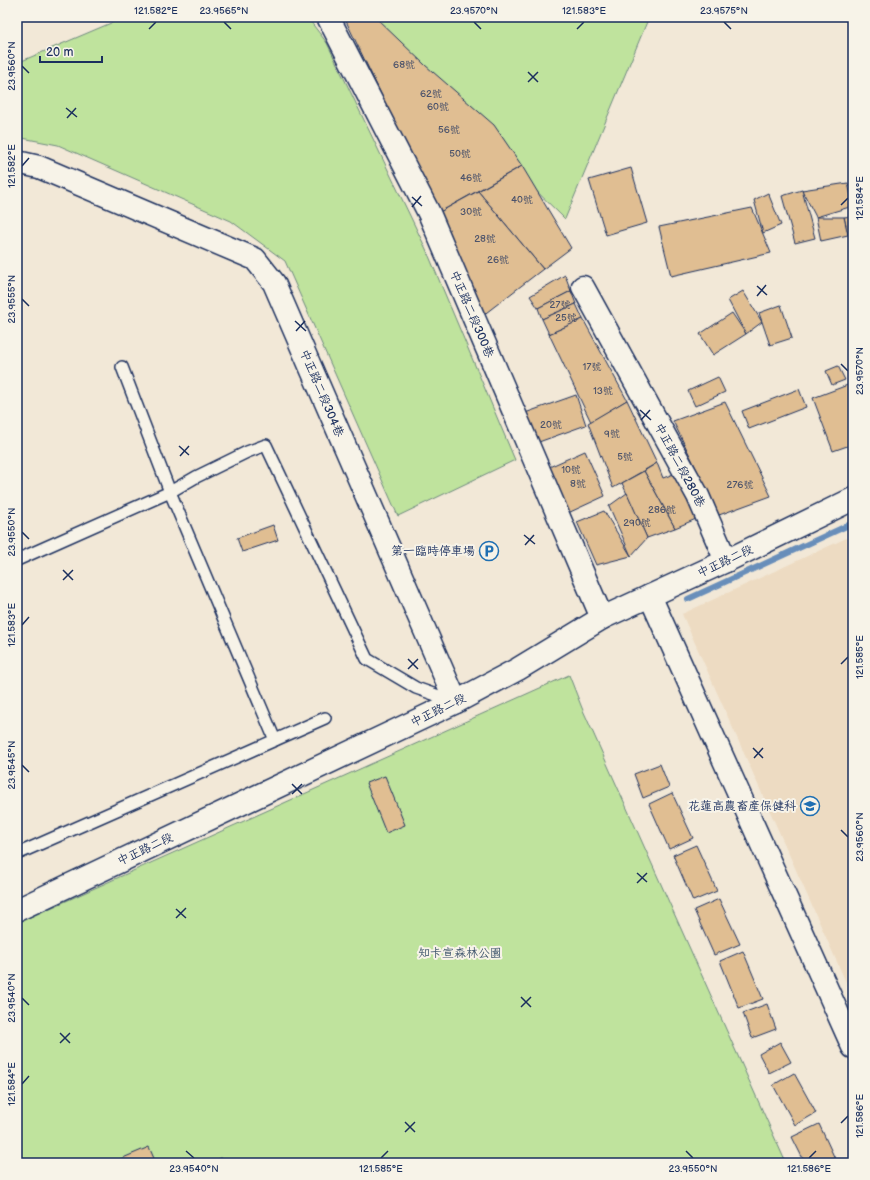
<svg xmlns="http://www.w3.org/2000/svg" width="870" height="1180" font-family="'Balsamiq Sans','LXGW WenKai TC',sans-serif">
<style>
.built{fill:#eddbc2}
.green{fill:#bfe39d;stroke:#6d897e}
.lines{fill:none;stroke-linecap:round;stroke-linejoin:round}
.stream{stroke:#688eba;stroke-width:6}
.building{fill:#e0be92;stroke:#1b2f5e}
.service-casing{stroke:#1b2f5e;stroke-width:14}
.minor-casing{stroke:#1b2f5e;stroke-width:25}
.tertiary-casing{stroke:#1b2f5e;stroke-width:25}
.service{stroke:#f7f3e8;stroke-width:11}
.minor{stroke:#f7f3e8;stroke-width:22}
.tertiary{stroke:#f7f3e8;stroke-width:22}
.ticks{fill:none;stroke:#1b2f5e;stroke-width:1.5}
.labels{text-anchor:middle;stroke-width:4;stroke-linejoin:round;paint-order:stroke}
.number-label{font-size:10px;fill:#4c536b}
.street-label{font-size:12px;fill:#1b2f5e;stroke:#f7f3e8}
.poi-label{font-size:12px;fill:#1b2f5e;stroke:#f7f3e8;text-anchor:end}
.park-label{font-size:12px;fill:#3c536b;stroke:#f7f3e8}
.neatline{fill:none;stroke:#1b2f5e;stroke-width:1.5}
.ticks-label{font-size:10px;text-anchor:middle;fill:#1b2f5e}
</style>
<rect width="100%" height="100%" fill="#f2e8d7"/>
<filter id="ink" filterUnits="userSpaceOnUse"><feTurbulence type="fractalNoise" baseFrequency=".025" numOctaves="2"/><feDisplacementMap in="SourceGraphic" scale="8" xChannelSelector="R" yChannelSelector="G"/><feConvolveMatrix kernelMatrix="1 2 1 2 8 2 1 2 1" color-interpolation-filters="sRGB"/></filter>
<g filter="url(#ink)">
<!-- built -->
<path class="built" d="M853,535V998L682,614Z"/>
<!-- green -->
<g class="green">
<path d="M125,17H307L327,43L426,249L515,460L398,516L285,261L231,221L58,145L17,137V63Z"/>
<path d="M359,17H649L565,219Z"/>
<path d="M569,675L582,708L786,1163H17V923Z"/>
</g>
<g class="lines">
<!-- stream -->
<path class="stream" d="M688,599L853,523"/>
</g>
<!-- building -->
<g class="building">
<path d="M347,17H375L425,65L494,125L522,166L438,213L345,19Z"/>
<path d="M522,166L571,248L543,269L478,191Z"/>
<path d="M631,168L647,223L606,235L589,180Z"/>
<path d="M848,183L853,206L816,217L802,190Z"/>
<path d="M802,190L815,238L795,243L782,196Z"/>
<path d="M478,191L543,269L482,316L438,213Z"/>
<path d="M768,193L781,225L763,233L754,200Z"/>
<path d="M752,208L771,253L671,276L659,227Z"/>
<path d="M853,216V235H848L844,217Z"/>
<path d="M816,217H844L848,235L821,241Z"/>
<path d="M565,275L571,291L538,308L530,296Z"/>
<path d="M571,291L576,304L542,319L538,308Z"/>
<path d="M743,291L762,322L746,334L728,300Z"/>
<path d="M576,304L583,319L549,334L542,319Z"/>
<path d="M781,305L792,338L770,345L759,313Z"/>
<path d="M732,313L746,334L713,355L700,334Z"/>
<path d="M583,319L627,400L591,422L549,334Z"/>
<path d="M838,366L845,380L832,385L826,371Z"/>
<path d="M718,377L725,392L695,406L688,391Z"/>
<path d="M853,383V444L833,451L813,398Z"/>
<path d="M799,389L806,407L749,429L742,411Z"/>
<path d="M576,395L586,425L536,443L525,413Z"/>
<path d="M627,400L657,463L622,483L613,488L588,423Z"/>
<path d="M725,402L771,496L719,515L673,421Z"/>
<path d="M585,451L605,496L568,513L547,468Z"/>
<path d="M657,463L663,478L679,472L696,519L675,528L644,471Z"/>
<path d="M644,471L675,528L647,538L622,483Z"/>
<path d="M627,493L647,538L631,556L609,506Z"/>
<path d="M604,511L631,556L596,565L577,522Z"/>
<path d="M273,525L278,540L242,552L237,538Z"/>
<path d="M660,764L669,787L643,798L634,774Z"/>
<path d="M385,776L405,825L386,833L366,783Z"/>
<path d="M672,793L693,838L669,849L649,804Z"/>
<path d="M696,845L717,891L693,901L673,855Z"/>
<path d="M719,899L740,944L714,955L694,910Z"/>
<path d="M743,951L763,999L739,1008L720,961Z"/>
<path d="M767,1004L776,1029L752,1038L743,1013Z"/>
<path d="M780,1042L791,1062L769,1073L759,1054Z"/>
<path d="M794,1073L816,1113L795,1125L773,1085Z"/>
<path d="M819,1124L837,1163H805L792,1137Z"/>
<path d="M149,1147L156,1163H111Z"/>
<path d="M221,1158L224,1163H211Z"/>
</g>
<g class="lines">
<defs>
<g id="service">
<path d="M122,367L170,492L275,740"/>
<path d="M17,560L170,492L196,477L247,452L266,445L367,659L416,688L456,702"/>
<path d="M17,854L325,718"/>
</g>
<g id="minor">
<path d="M328,17L429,213L602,618"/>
<path d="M583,287L698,496L726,561"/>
</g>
<g id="tertiary">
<path d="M17,162L39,167L255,259L274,283L456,702"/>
<path d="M650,596L853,1047"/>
<path d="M17,910L456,702L518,669L602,618L726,561L853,499"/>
</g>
</defs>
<!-- service casing -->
<use href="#service" class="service-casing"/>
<!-- minor casing -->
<use href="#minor" class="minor-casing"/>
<!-- tertiary casing -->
<use href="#tertiary" class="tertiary-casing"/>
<!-- service -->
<use href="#service" class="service"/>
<!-- minor -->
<use href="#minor" class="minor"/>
<!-- tertiary -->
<use href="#tertiary" class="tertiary"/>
</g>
</g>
<!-- ticks -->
<path class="ticks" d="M224,22L231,29M474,22L481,29M724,22L731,29M149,29L156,22M577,29L584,22M22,66L29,73M528,72L538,82M528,82L538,72M66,108L77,117M67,118L76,108M22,166L29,158M412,197L422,206M841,205L848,198M412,207L421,196M757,286L767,295M757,296L766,285M22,299L29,306M295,321L306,331M296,331L305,321M841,364L848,371M640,410L651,420M641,420L650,410M179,446L189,455M180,456L189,446M22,532L29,539M524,535L535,544M525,545L534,535M63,570L73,580M63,580L73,570M22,625L29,617M408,659L418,669M841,664L848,657M408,669L418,659M753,748L763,758M754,758L763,748M22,765L29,772M292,784L302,794M292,794L302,784M841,830L848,837M637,873L647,882M637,883L647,873M176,909L186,918M176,918L186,908M521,997L531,1007M22,998L29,1005M521,1007L531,997M60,1033L70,1043M60,1043L70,1033M22,1084L29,1076M405,1122L415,1132M841,1123L848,1116M405,1132L415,1122M186,1151L194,1158M686,1151L693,1158M381,1158L388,1151M809,1158L816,1151"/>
<!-- icons -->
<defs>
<symbol id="parking-ring" viewBox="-11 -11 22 22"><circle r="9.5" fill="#f7f3e8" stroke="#1f6fb2" stroke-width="1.5"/><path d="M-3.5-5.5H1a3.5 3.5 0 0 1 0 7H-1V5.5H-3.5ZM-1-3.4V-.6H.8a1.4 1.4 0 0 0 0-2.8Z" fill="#1f6fb2"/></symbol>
<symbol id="school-ring" viewBox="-11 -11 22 22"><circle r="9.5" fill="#f7f3e8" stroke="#1f6fb2" stroke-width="1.5"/><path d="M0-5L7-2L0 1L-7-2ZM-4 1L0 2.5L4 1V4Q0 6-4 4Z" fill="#1f6fb2"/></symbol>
</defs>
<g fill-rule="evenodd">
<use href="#parking-ring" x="478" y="540" width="22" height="22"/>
<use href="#school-ring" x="799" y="795" width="22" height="22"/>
</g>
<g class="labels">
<!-- number labels -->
<g class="number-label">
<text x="404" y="68">68號</text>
<text x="431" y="97">62號</text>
<text x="438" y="110">60號</text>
<text x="449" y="133">56號</text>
<text x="460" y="157">50號</text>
<text x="471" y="181">46號</text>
<text x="522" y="203">40號</text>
<text x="471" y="215">30號</text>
<text x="485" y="242">28號</text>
<text x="498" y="263">26號</text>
<text x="560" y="308">27號</text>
<text x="566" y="321">25號</text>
<text x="592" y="370">17號</text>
<text x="603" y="394">13號</text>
<text x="551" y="428">20號</text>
<text x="612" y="437">9號</text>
<text x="625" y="460">5號</text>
<text x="571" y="473">10號</text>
<text x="578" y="487">8號</text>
<text x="740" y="488">276號</text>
<text x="662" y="513">286號</text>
<text x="637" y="526">290號</text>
</g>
<!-- street labels -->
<g class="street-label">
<text transform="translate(472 314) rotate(67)" y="4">中正路二段300巷</text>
<text transform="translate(322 393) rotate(67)" y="4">中正路二段304巷</text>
<text transform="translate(680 465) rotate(62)" y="4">中正路二段280巷</text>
<text transform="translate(725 561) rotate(-25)" y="4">中正路二段</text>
<text transform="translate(438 710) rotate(-26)" y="4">中正路二段</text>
<text transform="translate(145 849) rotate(-25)" y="4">中正路二段</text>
</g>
<!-- poi labels -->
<g class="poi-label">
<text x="475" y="555">第一臨時停車場</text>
<text x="796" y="810">花蓮高農畜產保健科</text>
</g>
<!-- park labels -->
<g class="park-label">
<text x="460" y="957">知卡宣森林公園</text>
</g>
</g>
<!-- margin -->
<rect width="870" height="1180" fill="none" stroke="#f7f3e8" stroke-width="44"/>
<!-- scale -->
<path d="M40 56v6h62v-6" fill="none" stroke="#1b2f5e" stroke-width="2"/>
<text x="46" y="56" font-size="12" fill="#1b2f5e" stroke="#f7f3e8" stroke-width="3" paint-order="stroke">20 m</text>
<rect x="22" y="22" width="826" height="1136" class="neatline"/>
<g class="ticks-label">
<text x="156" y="14">121.582°E</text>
<text x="224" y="14">23.9565°N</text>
<text x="474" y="14">23.9570°N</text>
<text x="584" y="14">121.583°E</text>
<text x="724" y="14">23.9575°N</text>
<text transform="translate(11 66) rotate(-90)" y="4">23.9560°N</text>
<text transform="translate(11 166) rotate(-90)" y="4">121.582°E</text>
<text transform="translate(859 198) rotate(-90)" y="4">121.584°E</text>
<text transform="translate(11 299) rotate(-90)" y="4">23.9555°N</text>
<text transform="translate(859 371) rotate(-90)" y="4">23.9570°N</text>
<text transform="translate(11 532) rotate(-90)" y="4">23.9550°N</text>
<text transform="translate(11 625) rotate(-90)" y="4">121.583°E</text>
<text transform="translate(859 657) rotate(-90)" y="4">121.585°E</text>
<text transform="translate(11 765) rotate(-90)" y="4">23.9545°N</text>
<text transform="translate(859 837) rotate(-90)" y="4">23.9560°N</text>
<text transform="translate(11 998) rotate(-90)" y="4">23.9540°N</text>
<text transform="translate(11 1084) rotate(-90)" y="4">121.584°E</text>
<text transform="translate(859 1116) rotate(-90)" y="4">121.586°E</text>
<text x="194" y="1172">23.9540°N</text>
<text x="381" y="1172">121.585°E</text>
<text x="693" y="1172">23.9550°N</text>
<text x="809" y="1172">121.586°E</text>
</g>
</svg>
